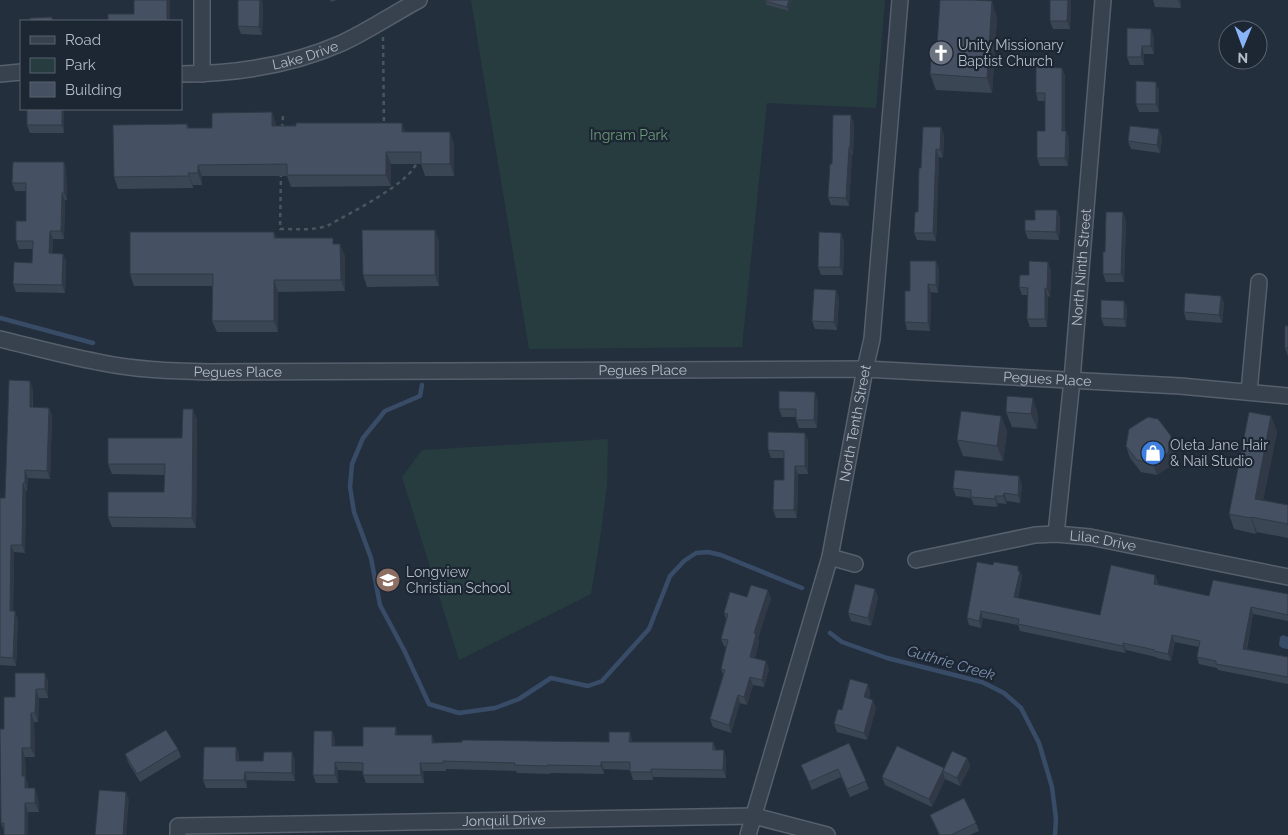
<svg xmlns="http://www.w3.org/2000/svg" width="1288" height="835" font-family="Raleway,sans-serif">
<style>
.green{fill:#263c3f}
.water{fill:#394c67}
.lines{fill:none;stroke-linecap:round;stroke-linejoin:round}
.stream{stroke:#394c67;stroke-width:4.5}
.minor-casing{stroke:#565f6c;stroke-width:18}
.path{stroke:#44595c;stroke-width:2.5;stroke-dasharray:4 4;stroke-linecap:butt}
.minor{stroke:#38414e;stroke-width:15}
.wall{fill:#3b4654}
.shaded-wall{fill:#303945}
.building{fill:#455162;stroke:#303945}
.labels{text-anchor:middle;stroke-width:4.5;stroke-linejoin:round;paint-order:stroke}
.poi-label{font-size:14px;fill:#b4bcc9;stroke:#1d2633;text-anchor:start}
.street-label{font-size:14px;fill:#b4bcc9;stroke:#1d2633}
.park-label{font-size:14px;fill:#6b9a76;stroke:#1d2633}
.water-label{font-size:15px;font-style:italic;fill:#7c92b1;stroke:#1d2633}
</style>
<rect width="100%" height="100%" fill="#242f3e"/>
<!-- green -->
<g class="green">
<path d="M471,0H885L876,108L767,103L742,347L529,349Z"/>
<path d="M608,439L607,485L600,539L591,594L459,660L402,477L422,450Z"/>
</g>
<!-- water -->
<path class="water" d="M1283,635L1288,637V649L1282,648L1279,645L1280,637Z"/>
<g class="lines">
<!-- stream -->
<g class="stream">
<path d="M0,318L93,343"/>
<path d="M422,385L420,396L385,411L363,438L352,464L350,487L354,512L371,558L380,605L404,650L429,704L459,713L495,708L519,699L551,678L588,686L602,681L649,629L670,576L684,561L696,553L708,552L721,555L802,588"/>
<path d="M830,633L842,642L887,658L982,682L1004,693L1021,708L1039,743L1052,787L1056,819L1055,835"/>
</g>
<defs>
<g id="minor">
<path d="M0,74L21,72"/>
<path id="s1" d="M181,74C235,74 292,65 342,43C368,31 393,14 419,0"/>
<path d="M202,74V0"/>
<path id="s2" d="M0,339C33,347 65,356 98,362C135,370 173,371 210,372L865,369L1180,386L1288,396"/>
<path d="M1249,392L1259,282"/>
<path id="s3" d="M1056,534L1072,380L1103,0"/>
<path d="M830,557L855,564"/>
<path id="s4" d="M916,560L1035,535L1056,534L1090,537L1288,577"/>
<path id="s5" d="M178,835V826L754,816L827,835"/>
<path id="s6" d="M748,835L830,557L865,369L872,339L900,0"/>
</g>
</defs>
<!-- minor casing -->
<use href="#minor" class="minor-casing"/>
<!-- path -->
<g class="path">
<path d="M383,37L384,126"/>
<path d="M282,128L283,116"/>
<path d="M281,173L280,229C297,229 314,231 329,225C348,214 413,182 417,161"/>
</g>
<!-- minor -->
<use href="#minor" class="minor"/>
</g>
<!-- wall -->
<g class="wall">
<path d="M330,0H337L331,2Z"/>
<path d="M766,0H792L789,11L767,5L765,1Z"/>
<path d="M1071,0L1070,29H1053L1050,21Z"/>
<path d="M1153,0H1181V8L1155,7Z"/>
<path d="M263,3L262,35L241,34L238,26Z"/>
<path d="M997,17L992,93L936,90L930,74L937,46Z"/>
<path d="M1154,37V54H1144V65H1130L1127,57Z"/>
<path d="M1062,68L1065,76V131H1066L1069,139L1068,166H1040L1037,158L1045,131V101H1038L1036,93Z"/>
<path d="M1159,90V112H1139L1136,104Z"/>
<path d="M27,109H64V133H30L27,125Z"/>
<path d="M272,112L276,126L402,123L405,132L454,144V176H425L421,164H391V186L291,187L287,176H202V185H193V188L118,189L114,177L187,124L189,128H212Z"/>
<path d="M854,123L853,155H852L849,206L831,205L828,197L832,164Z"/>
<path d="M944,135L943,158L939,157L936,241L917,240L914,233L918,212L921,168Z"/>
<path d="M1162,137L1160,153L1131,149L1128,141Z"/>
<path d="M64,162L66,170L67,200H65L64,239H53L52,253L66,261L65,293L16,292L13,284L32,263L33,249H19L16,241L26,221V191H15L12,183Z"/>
<path d="M1057,210L1060,218L1059,240L1028,239L1025,231L1035,220Z"/>
<path d="M1126,220L1124,282H1106L1103,274L1105,252Z"/>
<path d="M274,232L276,238L335,244L345,256V291L278,292V332H217L212,321V286H134L130,274Z"/>
<path d="M841,233L844,241L843,275H821L818,267Z"/>
<path d="M439,241V286L367,287L363,275Z"/>
<path d="M936,261L939,269L938,293L931,292L930,331L907,330L905,322L910,291Z"/>
<path d="M1051,270L1050,297L1048,296L1047,327H1030L1027,319L1028,295H1022L1019,287L1029,275Z"/>
<path d="M836,290L839,298L837,330L815,329L812,321Z"/>
<path d="M1221,296L1224,304L1222,323L1186,320L1184,312Z"/>
<path d="M1124,301L1127,309L1126,327L1104,326L1101,318Z"/>
<path d="M1288,326V356L1285,348Z"/>
<path d="M33,389V407L49,408L52,416L50,479L28,478L27,491H26L25,553L14,552L13,611L18,619L16,666L0,665V498H5Z"/>
<path d="M818,400L817,428H799L796,420V417H782L779,409Z"/>
<path d="M1006,412L1038,414L1037,429L1012,427Z"/>
<path d="M1001,416L1007,432L1003,461L963,456L957,440Z"/>
<path d="M1271,416L1277,432L1263,500L1288,505V538L1257,532L1256,534L1234,529L1229,514Z"/>
<path d="M197,419L196,528L112,527L108,517L164,492V475L112,474L108,464L182,438Z"/>
<path d="M805,433L808,441V474H798L797,518H776L773,510L784,480V458H771L768,450Z"/>
<path d="M1171,436L1175,448L1172,465L1157,475L1141,472L1130,458L1126,446Z"/>
<path d="M1022,484L1020,503L1007,501L1006,504L998,503L997,507L974,505L971,498L956,496L953,488Z"/>
<path d="M1021,573L1022,578L1018,598L1100,615L1155,575L1158,582L1157,584L1209,596L1288,594V621L1253,614L1247,649L1288,657V684L1218,670L1217,668L1199,664L1197,657L1199,647L1175,642L1171,661L1157,658L1156,657L1126,650L1125,653L1020,631L1018,625L983,618L981,628L969,625L967,618Z"/>
<path d="M747,597L771,598L758,638L759,642L755,658L769,669L764,687L753,685L747,705L740,703L731,733L713,727L710,719L723,675L721,669L726,647L724,646L721,639L726,619L724,613Z"/>
<path d="M878,597L871,626L851,621L848,613Z"/>
<path d="M45,673L48,682V698H39L38,722H34L35,757H25L26,778L28,785V788L38,797L39,812H28L4,831L1,823L0,729H4L15,697Z"/>
<path d="M870,692L869,699L876,708L867,740L837,732L834,724L842,710Z"/>
<path d="M630,732L632,742H713L716,750L726,758V778L653,777V780H633L630,770L604,769V774L550,773V774L517,773L516,771L446,769V771H423L424,783H366L363,775V771L338,770V783H316L313,775L335,739V746H363L398,735L435,743L609,742Z"/>
<path d="M849,743L869,789L850,797L841,777L812,790L801,765Z"/>
<path d="M236,747L239,755V761H263L295,760V781L247,780V788H206L203,780Z"/>
<path d="M178,749L181,757L140,782L128,762L125,754Z"/>
<path d="M967,758L970,766L960,786L945,779L932,807L885,785L882,777L944,768Z"/>
<path d="M930,815L976,823L979,831L970,835H939Z"/>
</g>
<!-- shaded-wall -->
<g class="shaded-wall">
<rect x="167" y="0" width="3" height="21"/>
<path d="M260,0H262L263,3L262,35L259,27Z"/>
<path d="M789,0H792L789,11L787,7Z"/>
<path d="M1068,0H1071L1070,29L1067,21Z"/>
<path d="M1178,0H1181V8Z"/>
<path d="M992,1L997,17L992,93L987,78Z"/>
<path d="M1151,29L1154,37V54L1151,46Z"/>
<path d="M1142,46L1144,54V65L1141,57Z"/>
<path d="M1062,68L1065,76V139L1062,131Z"/>
<path d="M1156,82L1159,90V112L1156,104Z"/>
<path d="M62,109H64V133L62,125Z"/>
<path d="M272,112L276,124V138L272,126Z"/>
<path d="M851,115L854,123L853,155L850,147Z"/>
<path d="M402,123L406,135L402,132Z"/>
<path d="M941,127L944,135L943,158L940,150Z"/>
<path d="M1159,129L1162,137L1160,153L1157,145Z"/>
<path d="M1066,131L1069,139L1068,166L1065,158Z"/>
<path d="M450,132L454,144V176L450,164Z"/>
<path d="M849,147L852,155L849,206L846,198Z"/>
<path d="M936,149L939,157L936,241L933,233Z"/>
<path d="M386,152L391,164V186L386,175Z"/>
<path d="M64,162L66,170L67,200L64,193Z"/>
<path d="M198,165L202,176V185L198,173Z"/>
<path d="M188,173L193,185V188Z"/>
<path d="M62,193L65,200L64,239L61,231Z"/>
<path d="M1057,210L1060,218L1059,240L1056,232Z"/>
<path d="M1123,212L1126,220L1124,282L1121,274Z"/>
<path d="M435,230L439,241V286L435,275Z"/>
<path d="M50,231L53,239L52,261L49,253Z"/>
<path d="M841,233L844,241L843,275L840,267Z"/>
<path d="M340,244L345,256V291L341,280Z"/>
<path d="M63,254L66,261L65,293L62,285Z"/>
<path d="M936,261L939,269L938,293L936,285Z"/>
<path d="M1048,262L1051,270L1050,297L1047,289Z"/>
<path d="M274,280L278,292V332L274,321Z"/>
<path d="M928,284L931,292L930,331L928,323Z"/>
<path d="M1045,288L1048,296L1047,327L1045,319Z"/>
<path d="M836,290L839,298L837,330L834,322Z"/>
<path d="M1221,296L1224,304L1222,323L1219,315Z"/>
<path d="M1124,301L1127,309L1126,327L1124,319Z"/>
<path d="M30,381L33,389L32,415L30,407Z"/>
<path d="M815,392L818,400L817,428L814,420Z"/>
<path d="M1033,398L1038,414L1037,429L1031,414Z"/>
<path d="M49,408L52,416L50,479L47,471Z"/>
<path d="M193,409L197,419L196,528L192,518Z"/>
<path d="M1001,416L1007,432L1003,461L997,446Z"/>
<path d="M1271,416L1277,432L1260,514L1255,499Z"/>
<path d="M805,433L808,441V474L805,466Z"/>
<path d="M1171,436L1175,448L1172,465L1157,475L1153,464Z"/>
<path d="M795,466L798,474L797,518L794,510Z"/>
<path d="M25,470L28,478L27,491L25,483Z"/>
<path d="M1019,476L1022,484L1020,503L1018,495Z"/>
<path d="M23,483L26,491L25,553L22,545Z"/>
<path d="M1004,493L1007,501L1006,504L1003,496Z"/>
<path d="M995,496L998,503L997,507L995,499Z"/>
<path d="M1251,517L1257,532L1256,534L1251,518Z"/>
<path d="M11,545L14,552L13,619L10,611Z"/>
<path d="M1018,566L1022,578L1017,604L1014,597Z"/>
<path d="M1155,575L1158,582L1156,590L1154,584Z"/>
<path d="M875,589L878,597L871,626L868,618Z"/>
<path d="M768,590L771,598L758,638L759,642L753,665L750,657L754,633Z"/>
<path d="M1251,607L1253,614L1245,655L1243,649Z"/>
<path d="M15,611L18,619L16,666L13,658Z"/>
<path d="M981,611L983,618L981,628L979,621Z"/>
<path d="M1172,635L1175,642L1171,661L1168,654Z"/>
<path d="M1123,643L1126,650L1125,653L1123,646Z"/>
<path d="M766,661L769,669L764,687L762,680Z"/>
<path d="M45,673L48,682V698L45,689Z"/>
<path d="M750,677L753,685L747,705L744,697Z"/>
<path d="M868,684L870,692L867,705L864,697Z"/>
<path d="M36,689L39,698L38,722L35,713Z"/>
<path d="M738,695L740,703L731,733L729,725Z"/>
<path d="M873,700L876,708L867,740L864,733Z"/>
<path d="M31,713L34,722L35,757L31,748Z"/>
<path d="M396,727L398,735H395Z"/>
<path d="M332,731L335,739V754L332,746Z"/>
<path d="M630,732L632,740V750L629,742Z"/>
<path d="M432,735L435,743H432Z"/>
<path d="M236,747L239,755L238,769L236,761Z"/>
<path d="M22,748L25,757L26,778L28,785V797L25,788L22,776Z"/>
<path d="M724,750L726,758V778L723,770Z"/>
<path d="M292,752L295,760V781L292,773Z"/>
<path d="M967,758L970,766L960,786L957,778Z"/>
<path d="M335,762L338,770V783L335,775Z"/>
<path d="M601,762L604,769V774L601,766Z"/>
<path d="M420,763L423,771L424,783L421,775Z"/>
<path d="M651,769L653,777V780L651,772Z"/>
<path d="M943,771L945,779L932,807L929,799Z"/>
<path d="M245,772L247,780V788L244,780Z"/>
<path d="M35,788L38,797L39,812L35,803Z"/>
<path d="M126,792L129,800L126,835H123Z"/>
<path d="M25,803L28,812V835H25Z"/>
</g>
<!-- building -->
<g class="building">
<path d="M134,0H167V21H108V14H134Z"/>
<path d="M238,0H260L259,27L238,26Z"/>
<path d="M766,0H789L787,7L765,1Z"/>
<path d="M940,0H973L992,1L987,78L930,74L932,46H937Z"/>
<path d="M1050,0H1068L1067,21H1050Z"/>
<path d="M52,17V21H30V18Z"/>
<path d="M1127,28L1151,29V46H1142L1141,57H1127Z"/>
<path d="M1036,67L1062,68V131H1066L1065,158H1037V131H1045V93H1036Z"/>
<path d="M1136,81L1156,82V104H1136Z"/>
<rect x="27" y="109" width="35" height="16"/>
<path d="M272,112V126H296V123H402V132H450V164H421V152H386V175H287V164L198,165V173H188L189,176L114,177L113,125L187,124V128H212V113Z"/>
<path d="M833,115H851L850,147H849L846,198L828,197L830,164H832Z"/>
<path d="M1130,126L1159,129L1157,145L1128,141Z"/>
<path d="M923,127H941L940,150L936,149L933,233H914L915,212H918L919,168H921Z"/>
<path d="M13,162H64V193H62L61,231H50L49,253L63,254L62,285L13,284L14,262L32,263L33,241H16V221H26V183H12Z"/>
<path d="M1035,210H1057L1056,232L1025,231V220H1035Z"/>
<path d="M1106,212H1123L1121,274H1103V252H1105Z"/>
<path d="M362,230H435V275H363Z"/>
<path d="M130,232H274V238H333V244H340L341,280H274V321H212L213,274H130Z"/>
<path d="M819,232L841,233L840,267H818Z"/>
<path d="M910,261H936V285L928,284V323L905,322V291H910Z"/>
<path d="M1029,261L1048,262L1047,289L1045,288V319H1027L1028,288L1019,287L1020,275H1029Z"/>
<path d="M814,289L836,290L834,322L812,321Z"/>
<path d="M1185,293L1221,296L1219,315L1184,312Z"/>
<path d="M1101,300L1124,301V319L1101,318Z"/>
<rect x="1285" y="326" width="3" height="22"/>
<path d="M9,380L30,381V407L49,408L47,471L25,470V483H23L22,545H11L10,611H15L13,658L0,657V498H5Z"/>
<path d="M779,391L815,392L814,420H796V409H779Z"/>
<path d="M1007,396L1033,398L1031,414L1006,412Z"/>
<path d="M183,409H193L192,518L108,517V492H164L165,464H108V438H182Z"/>
<path d="M961,411L1001,416L997,446L957,440Z"/>
<path d="M1249,412L1271,416L1255,499L1288,505V524L1251,517V518L1229,514Z"/>
<path d="M1148,417L1158,419L1171,436L1168,453L1153,464L1137,460L1126,446L1129,429Z"/>
<path d="M768,432L805,433V466H795L794,510H773L774,480H784V451L768,450Z"/>
<path d="M955,470L1019,476L1018,495L1004,493L1003,496H995V499L971,497V490L953,488Z"/>
<path d="M977,562L993,565L994,562L1018,566V571H1020L1014,597L1100,615L1111,565L1155,575L1154,584L1209,596L1213,580L1288,594V615L1251,607L1243,649L1288,657V677L1216,664V661L1197,657L1200,641L1172,635L1168,654L1154,651L1155,650L1123,643V646L1018,624L1019,619L981,611L979,621L967,618Z"/>
<path d="M855,584L875,589L868,618L848,613Z"/>
<path d="M751,585L768,590L754,633L756,634L750,657L766,661L762,680L750,677L744,697L738,695L729,725L710,719L725,670L721,669L728,640L721,639L728,614L724,613L730,592L747,597Z"/>
<path d="M15,673H45V689H36L35,713H31V748H22V776H25V788H35V803H25V835H4V823H1L0,729H4V697H15Z"/>
<path d="M850,679L868,684L864,697L873,700L864,733L834,724L838,709L842,710Z"/>
<path d="M363,727H396L395,735H432V743L462,742V740L609,742V732H630L629,742H713V750H724L723,770L651,769V772H630V762H601V766L547,765V766L514,765L515,763L443,761V763H420L421,775H363V763L335,762V775H313L314,731H332V746H363Z"/>
<path d="M166,730L178,749L137,774L125,754Z"/>
<path d="M849,743L866,781L847,789L838,769L809,782L801,765Z"/>
<path d="M897,746L944,768L929,799L882,777Z"/>
<path d="M204,747H236V761H263L264,752H292V773L245,772L244,780H203Z"/>
<path d="M952,751L967,758L957,778L943,771Z"/>
<path d="M99,790L126,792L123,835H95Z"/>
<path d="M964,798L976,823L951,835H940L930,815Z"/>
</g>
<!-- icons -->
<defs>
<symbol id="church-disc" viewBox="-11 -11 22 22"><circle r="9.5" fill="#6b7280" stroke="#1d2633"/><path d="M-1.2-6h2.4v3.5h3.3v2.4h-3.3V6h-2.4V-.1h-3.3v-2.4h3.3Z" fill="#fff"/></symbol>
<symbol id="shop-disc" viewBox="-11 -11 22 22"><circle r="9.5" fill="#3f7fe0" stroke="#1d2633"/><path d="M-5-2.5h2.3a2.7 3.5 0 0 1 5.4 0H5L5.5 6h-11ZM-1.5-2.5h3a1.5 2.3 0 0 0-3 0Z" fill="#fff"/></symbol>
<symbol id="school-disc" viewBox="-11 -11 22 22"><circle r="9.5" fill="#8d6e63" stroke="#1d2633"/><path d="M0-5L7-2L0 1L-7-2ZM-4 1L0 2.5L4 1V4Q0 6-4 4Z" fill="#fff"/></symbol>
</defs>
<g fill-rule="evenodd">
<use href="#church-disc" x="927" y="39" width="28" height="28"/>
<use href="#shop-disc" x="1139" y="439" width="28" height="28"/>
<use href="#school-disc" x="374" y="566" width="28" height="28"/>
</g>
<g class="labels">
<!-- poi labels -->
<g class="poi-label">
<text x="958" y="50">Unity Missionary<tspan x="958" dy="16">Baptist Church</tspan></text>
<text x="1170" y="450">Oleta Jane Hair<tspan x="1170" dy="16">&amp; Nail Studio</tspan></text>
<text x="406" y="577">Longview<tspan x="406" dy="16">Christian School</tspan></text>
</g>
<!-- street labels -->
<g class="street-label">
<text dy="5" stroke="none"><textPath href="#s1" startOffset="126">Lake Drive</textPath></text>
<text dy="5" stroke="none"><textPath href="#s3" startOffset="268">North Ninth Street</textPath></text>
<text dy="5" stroke="none"><textPath href="#s2" startOffset="646">Pegues Place</textPath></text>
<text dy="5" stroke="none"><textPath href="#s2" startOffset="241">Pegues Place</textPath></text>
<text dy="5" stroke="none"><textPath href="#s2" startOffset="1051">Pegues Place</textPath></text>
<text dy="5" stroke="none"><textPath href="#s6" startOffset="426">North Tenth Street</textPath></text>
<text dy="5" stroke="none"><textPath href="#s4" startOffset="190">Lilac Drive</textPath></text>
<text dy="5" stroke="none"><textPath href="#s5" startOffset="335">Jonquil Drive</textPath></text>
</g>
<!-- park labels -->
<g class="park-label">
<text x="629" y="140">Ingram Park</text>
</g>
<!-- water labels -->
<g class="water-label">
<text transform="translate(951 663) rotate(16)" y="5">Guthrie Creek</text>
</g>
</g>
<!-- legend -->
<rect x="20" y="20" width="162" height="90" fill="#1d2633" stroke="#59626f"/>
<rect x="30" y="36" width="25" height="8" fill="#38414e" stroke="#59626f"/>
<text x="65" y="45" font-size="15" fill="#b4bcc9">Road</text>
<rect x="30" y="58" width="25" height="15" fill="#263c3f" stroke="#59626f"/>
<text x="65" y="70" font-size="15" fill="#b4bcc9">Park</text>
<rect x="30" y="82" width="25" height="15" fill="#455162" stroke="#59626f"/>
<text x="65" y="95" font-size="15" fill="#b4bcc9">Building</text>
<!-- north arrow -->
<g transform="translate(1243 45) rotate(181)"><circle r="24" fill="#1d2633" stroke="#59626f"/>
<path d="M0-4L9 19L0 12L-9 19Z" fill="#8ab4f8"/>
<text y="-8" font-size="14" font-weight="bold" text-anchor="middle" fill="#b4bcc9">N</text>
</g>
</svg>
